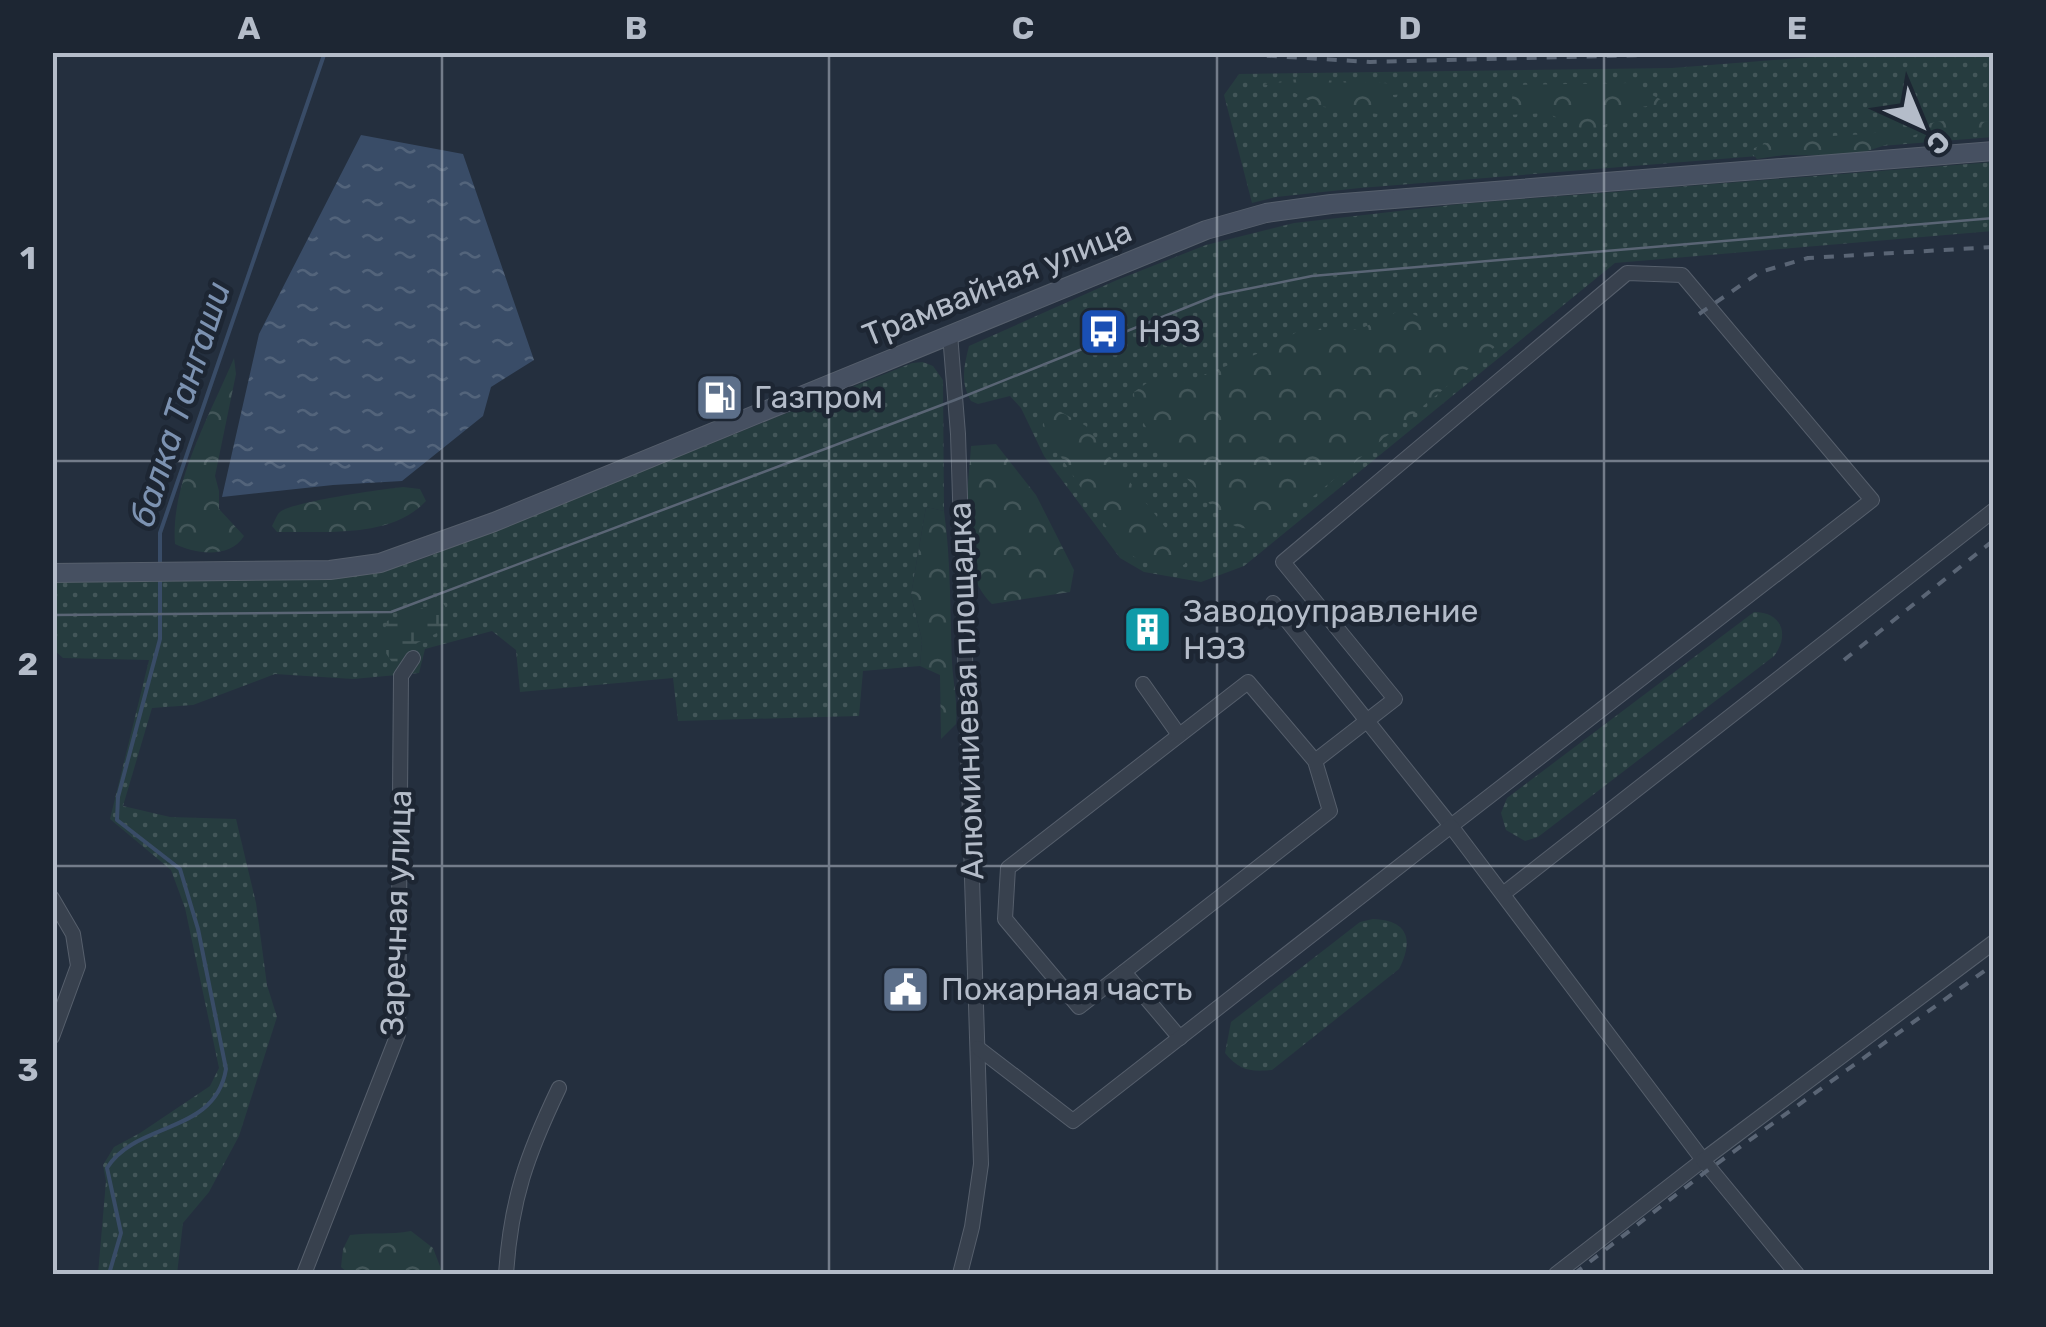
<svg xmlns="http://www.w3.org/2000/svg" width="2046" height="1327" font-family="Rubik,sans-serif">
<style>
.green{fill:url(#green-dots)}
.forest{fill:url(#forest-crowns)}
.wetland{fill:url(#wetland-marsh)}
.water{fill:url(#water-ripples)}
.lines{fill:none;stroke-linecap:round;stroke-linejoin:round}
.stream{stroke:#394c67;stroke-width:4}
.street-casing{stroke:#565f6c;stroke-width:16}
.secondary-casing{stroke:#565f6c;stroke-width:20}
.street{stroke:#38414e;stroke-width:14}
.secondary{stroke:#465061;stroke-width:18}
.tram{stroke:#5a6575;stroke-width:2.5}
.rail{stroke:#5a6575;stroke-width:4;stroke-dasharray:10 10;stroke-linecap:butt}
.grid{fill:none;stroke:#b4bcc9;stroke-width:2.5;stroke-opacity:0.55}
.labels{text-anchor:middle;stroke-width:9;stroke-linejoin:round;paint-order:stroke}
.street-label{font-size:32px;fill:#b4bcc9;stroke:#1d2633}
.poi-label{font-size:32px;fill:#b4bcc9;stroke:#1d2633;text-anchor:start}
.water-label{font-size:35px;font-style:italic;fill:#7c92b1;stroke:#1d2633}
.neatline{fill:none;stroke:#b4bcc9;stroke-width:4}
.grid-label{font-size:32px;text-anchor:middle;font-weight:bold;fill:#b4bcc9}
</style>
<defs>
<pattern id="green-dots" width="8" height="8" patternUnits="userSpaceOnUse" patternTransform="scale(2.5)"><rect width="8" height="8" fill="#263c3f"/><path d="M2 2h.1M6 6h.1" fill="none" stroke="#435659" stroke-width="1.8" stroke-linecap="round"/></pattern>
<pattern id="forest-crowns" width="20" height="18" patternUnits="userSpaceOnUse" patternTransform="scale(2.5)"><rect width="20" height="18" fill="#263c3f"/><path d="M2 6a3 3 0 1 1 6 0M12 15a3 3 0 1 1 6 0" fill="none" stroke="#435659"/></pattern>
<pattern id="wetland-marsh" width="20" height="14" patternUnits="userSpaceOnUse" patternTransform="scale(2.5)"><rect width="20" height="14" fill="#263c3f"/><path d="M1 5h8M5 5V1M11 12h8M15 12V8" fill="none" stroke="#435659"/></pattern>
<pattern id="water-ripples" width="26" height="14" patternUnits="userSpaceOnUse" patternTransform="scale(2.5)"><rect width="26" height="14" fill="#394c67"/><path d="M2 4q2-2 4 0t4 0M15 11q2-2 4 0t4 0" fill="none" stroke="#53647b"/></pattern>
</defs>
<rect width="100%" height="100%" fill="#242f3e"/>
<!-- green -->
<g class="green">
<path d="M1864,53H1993V137L1360,188L1276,197L1252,203L1224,95L1239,74L1672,68Z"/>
<path d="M1993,162V231L1615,263L1244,566L1201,582L1144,572L1120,558L1044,456L1021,408L1010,396L978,404L971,401C960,382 964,366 969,346L1117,280L1206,245L1294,223L1460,204Z"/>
<path d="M923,362L933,366L943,380L944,511L926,507L911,595L922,640L920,666L863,671L859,716L678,721L673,678L520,692L516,650L492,631L425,649L419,673L353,679L275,674L193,705L152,708L123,806L170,817L236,819L256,903L267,985L277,1017L239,1136L209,1192L183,1223L177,1274H98L106,1181L103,1165L114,1147L140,1133L210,1086L219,1068L185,908L171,870L110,819L149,660L63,658L53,649L52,580L383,571L422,559L912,363Z"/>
<path d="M1754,612C1782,612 1790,635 1774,656L1538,837L1525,841L1506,830L1501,813L1507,798Z"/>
<path d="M1373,919C1408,920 1414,940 1399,969L1272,1070C1249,1072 1239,1070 1225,1053L1231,1022L1360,922Z"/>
</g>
<!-- forest -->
<g class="forest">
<path d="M1298,79L1403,84L1404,94L1393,95L1390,112L1385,115L1319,106L1295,93L1264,84Z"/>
<path d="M1628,83L1668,103L1628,109L1613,121L1589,132L1547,113L1508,115L1515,85Z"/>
<path d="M1943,121L1993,122V135L1959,131L1918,134L1853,156L1784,155L1757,159L1749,150L1778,139L1868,134Z"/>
<path d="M1403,309C1435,324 1449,339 1486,330L1495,338L1496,346L1315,495L1261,531L1237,527L1223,520C1198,485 1134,433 1134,392L1154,378L1183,383L1267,350L1295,333L1330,327L1358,330Z"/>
<path d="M234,358L236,374L215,476L219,491V509L244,536C230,559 195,554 175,544C170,483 211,413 234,358Z"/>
<path d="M1052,407L1086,426L1186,554L1185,564L1174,570C1150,566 1134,560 1117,543L1046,434L1041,408Z"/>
<path d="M996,444L1036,495L1074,570L1070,592L992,604C954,567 968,496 971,446Z"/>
<path d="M403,487L420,489L426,501C391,539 324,531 277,532L272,526C274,523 277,514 280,512C291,502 384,489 403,487Z"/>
<path d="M926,507L944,511C951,561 950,611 952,662C953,683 958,702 956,724L941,739L940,675L920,666L922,640L911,595Z"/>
<path d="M411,1231L433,1248L443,1274H349L341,1267L343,1249L350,1235C371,1232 390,1235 411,1231Z"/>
</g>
<!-- wetland -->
<path class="wetland" d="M442,601L455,624L417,643L396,668L381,646L387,621Z"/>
<!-- water -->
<path class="water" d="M361,135L463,154L534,360L491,387L483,416L402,481L333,485L222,497L259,334Z"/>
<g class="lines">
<!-- stream -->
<g class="stream">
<path d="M160,565V533L325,52"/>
<path d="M109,1274L121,1233L107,1168C136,1121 215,1135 226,1069L198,929L180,869L117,820L118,797L160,639V579"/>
</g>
<defs>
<g id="street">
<path d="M950,334L958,434L981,1164L972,1227L960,1274"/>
<path d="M1273,603L1451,826L1872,500L1682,275L1627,273L1283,562L1395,699L1315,761L1248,682L1008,868L1005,919L1079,1007L1330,811L1315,761"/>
<path d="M1143,684L1179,735"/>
<path d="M1503,894L1994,510"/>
<path d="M52,898L73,934L78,966L52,1037"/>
<path d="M1124,972L1180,1038"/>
<path d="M978,1048L1073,1121L1451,826L1703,1160L1556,1274"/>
<path d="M304,1274L398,1034L401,676L413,658"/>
<path d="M506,1274C511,1199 527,1155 559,1088"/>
<path d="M1797,1274L1703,1160L1994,942"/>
</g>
<path id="secondary" d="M52,573L330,570L380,563L494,522L1206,230L1266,213L1331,204L1994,151"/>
</defs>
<!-- street casing -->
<use href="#street" class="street-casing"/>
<!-- secondary casing -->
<use href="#secondary" class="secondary-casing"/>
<!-- street -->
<use href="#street" class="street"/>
<!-- secondary -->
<use href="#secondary" class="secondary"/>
<!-- tram -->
<path class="tram" d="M52,615L391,612L955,400L1217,295L1312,276L1994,218"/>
<!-- rail -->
<g class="rail">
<path d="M1207,52L1370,62L1767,52"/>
<path d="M1699,314L1760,272L1808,258L1994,247"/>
<path d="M1844,660L1994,540"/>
<path d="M1574,1274L1704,1173L1994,964"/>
</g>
</g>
<!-- grid -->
<path class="grid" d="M442,52V1274M829,52V1274M1217,52V1274M1604,52V1274M52,461H1994M52,866H1994"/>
<!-- icons -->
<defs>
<symbol id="bus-square" viewBox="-11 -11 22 22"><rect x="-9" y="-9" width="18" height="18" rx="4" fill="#1a4fb4" stroke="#1d2633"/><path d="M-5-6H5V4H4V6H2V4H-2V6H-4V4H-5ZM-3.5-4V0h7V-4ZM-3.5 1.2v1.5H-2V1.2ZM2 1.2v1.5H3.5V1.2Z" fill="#fff"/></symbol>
<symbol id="fuel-square" viewBox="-11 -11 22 22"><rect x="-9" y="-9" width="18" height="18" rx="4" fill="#5c6f8a" stroke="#1d2633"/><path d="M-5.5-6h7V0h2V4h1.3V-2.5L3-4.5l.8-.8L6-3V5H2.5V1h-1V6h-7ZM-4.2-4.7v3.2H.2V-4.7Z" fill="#fff"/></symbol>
<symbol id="building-square" viewBox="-11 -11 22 22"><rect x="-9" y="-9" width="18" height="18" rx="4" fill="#0f9aa8" stroke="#1d2633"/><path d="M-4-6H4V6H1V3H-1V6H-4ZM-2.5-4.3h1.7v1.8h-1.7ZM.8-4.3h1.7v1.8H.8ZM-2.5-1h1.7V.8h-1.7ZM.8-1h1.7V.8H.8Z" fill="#fff"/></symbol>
<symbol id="civic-square" viewBox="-11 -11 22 22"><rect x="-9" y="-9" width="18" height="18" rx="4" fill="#5c6f8a" stroke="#1d2633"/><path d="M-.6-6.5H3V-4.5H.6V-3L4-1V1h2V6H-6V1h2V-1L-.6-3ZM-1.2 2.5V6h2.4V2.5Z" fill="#fff"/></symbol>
</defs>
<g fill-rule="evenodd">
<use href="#bus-square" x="1076" y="304" width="55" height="55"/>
<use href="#fuel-square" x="692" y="370" width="55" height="55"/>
<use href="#building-square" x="1120" y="602" width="55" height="55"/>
<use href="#civic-square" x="878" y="962" width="55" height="55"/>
</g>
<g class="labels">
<!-- street labels -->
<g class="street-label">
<text transform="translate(997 283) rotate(-22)" y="11">Трамвайная улица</text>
<text transform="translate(966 691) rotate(-92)" y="11">Алюминиевая площадка</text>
<text transform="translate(396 913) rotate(-88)" y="11">Заречная улица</text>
</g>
<!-- poi labels -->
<g class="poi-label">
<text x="1138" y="342">НЭЗ</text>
<text x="754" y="408">Газпром</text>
<text x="1183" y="622">Заводоуправление<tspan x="1183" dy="37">НЭЗ</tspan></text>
<text x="941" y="1000">Пожарная часть</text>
</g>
<!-- water labels -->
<g class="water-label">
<text transform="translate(180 404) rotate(-72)" y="12">балка Тангаши</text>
</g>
</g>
<!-- border -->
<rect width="2046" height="1327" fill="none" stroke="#1d2633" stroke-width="110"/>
<!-- north arrow -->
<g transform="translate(1921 125) rotate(136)" stroke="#1d2633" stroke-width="8" paint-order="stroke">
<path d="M0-8L18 38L0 25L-18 38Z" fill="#b4bcc9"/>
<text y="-15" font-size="28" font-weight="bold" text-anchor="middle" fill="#b4bcc9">С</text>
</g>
<rect x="55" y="55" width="1936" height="1217" class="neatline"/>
<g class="grid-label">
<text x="249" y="39">A</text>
<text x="636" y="39">B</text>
<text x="1023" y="39">C</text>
<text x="1410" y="39">D</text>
<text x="1797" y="39">E</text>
<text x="28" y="269">1</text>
<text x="28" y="675">2</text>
<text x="28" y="1081">3</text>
</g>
</svg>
